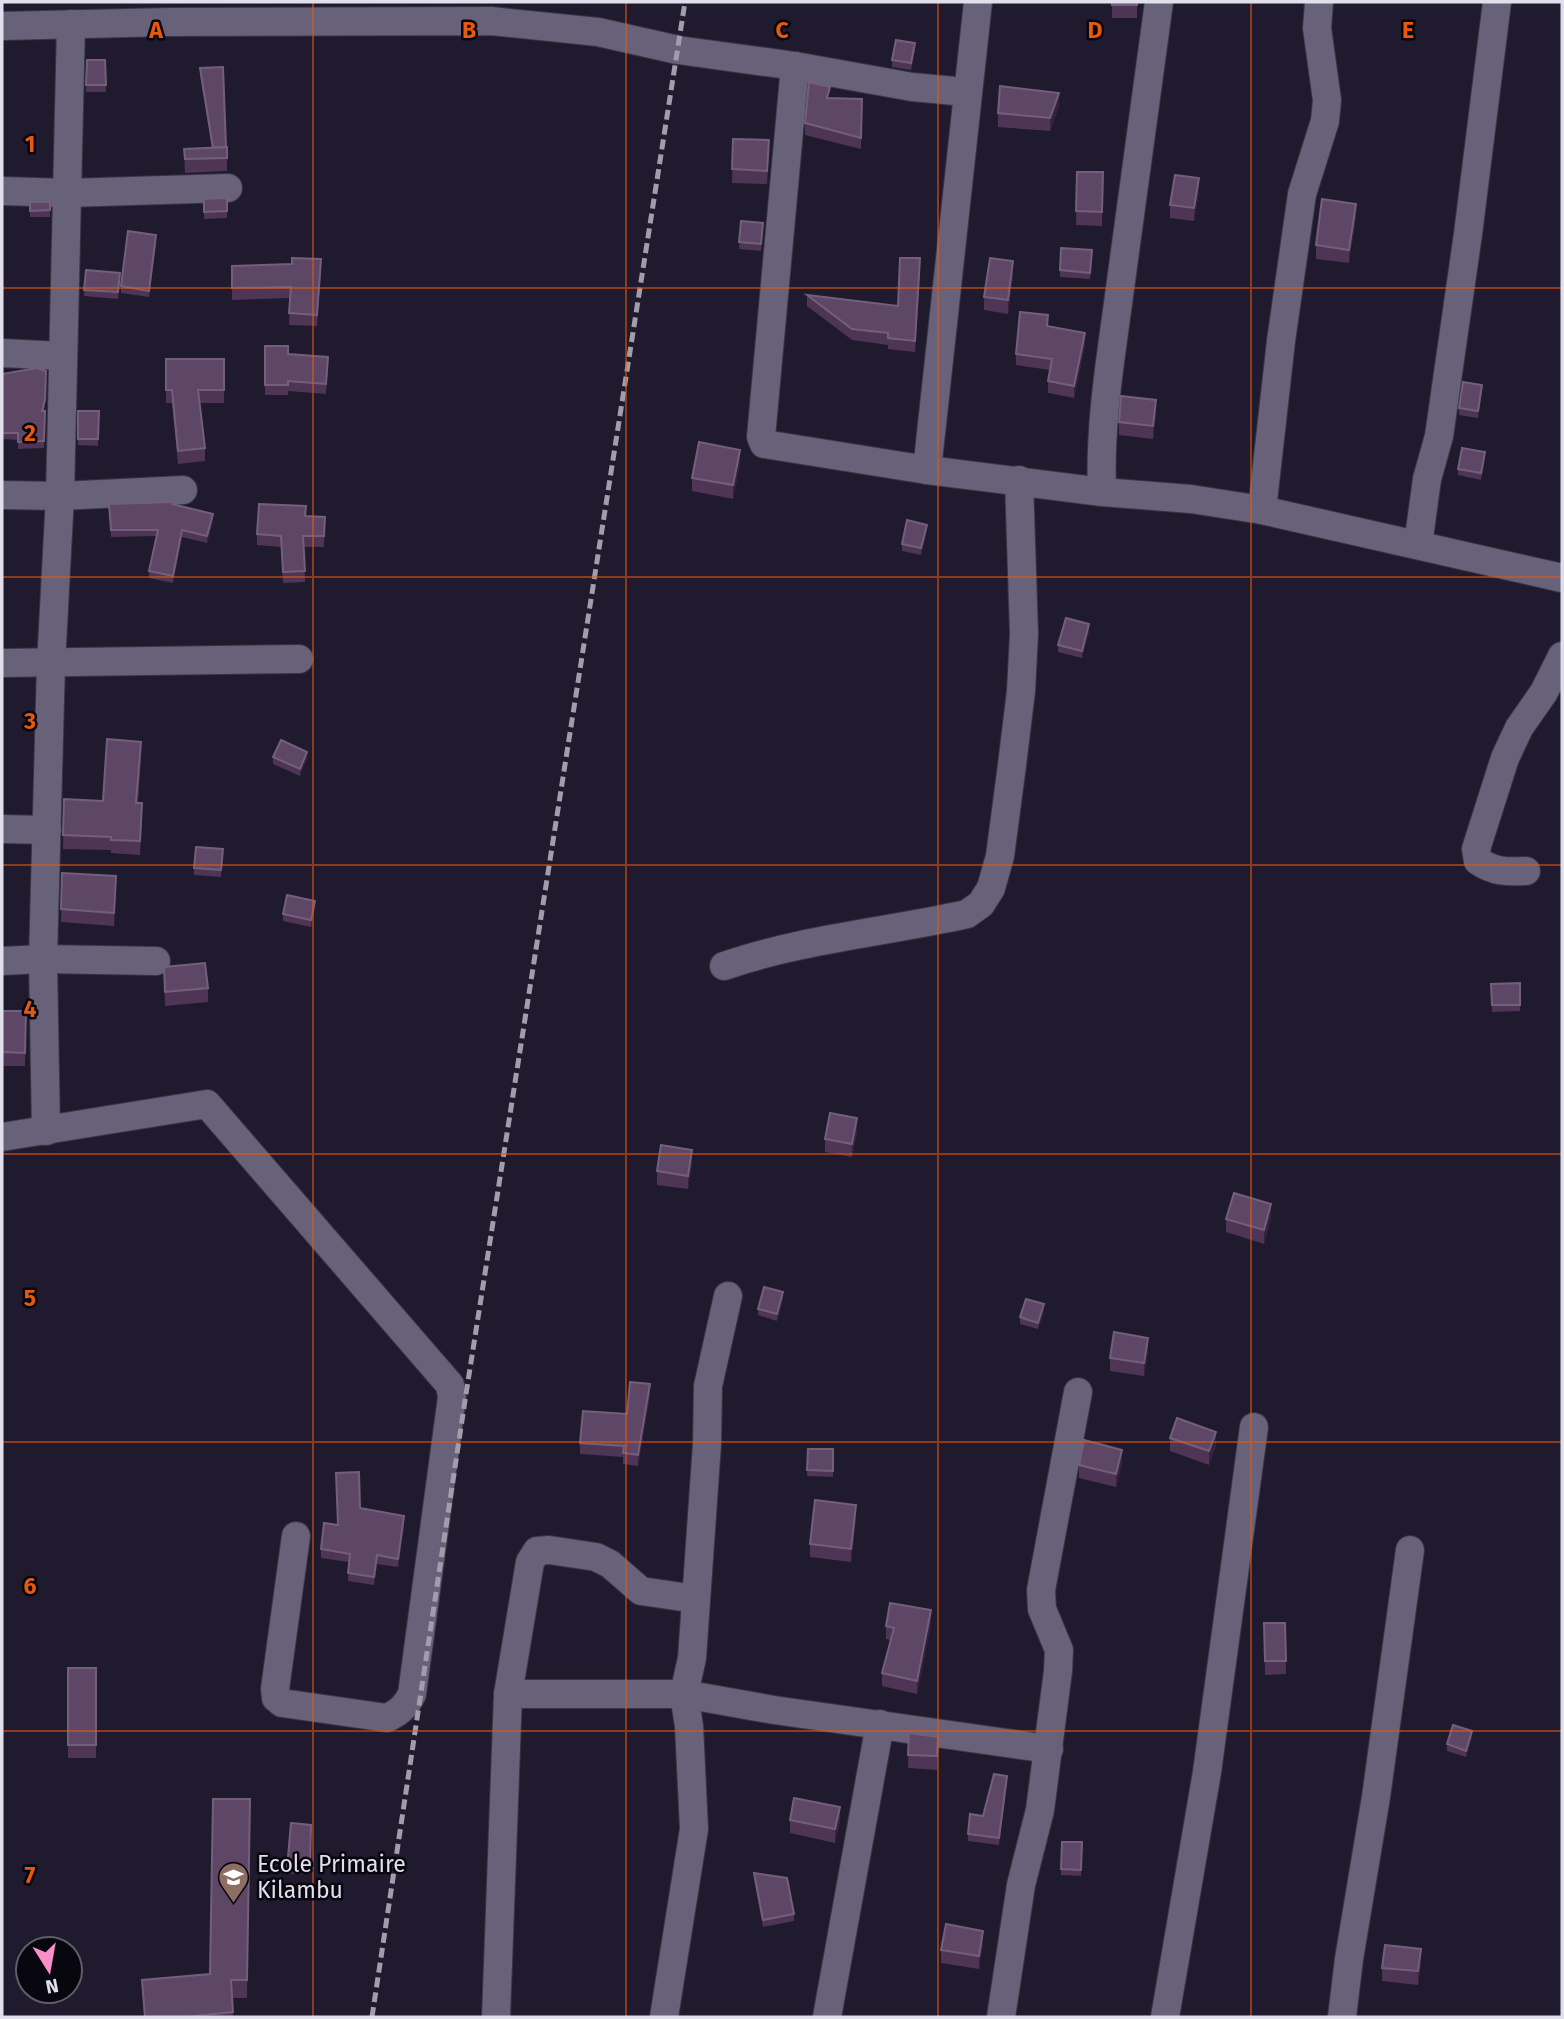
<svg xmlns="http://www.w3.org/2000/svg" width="1564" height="2019" font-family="'Fira Sans',sans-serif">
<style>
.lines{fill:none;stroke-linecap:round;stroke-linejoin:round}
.minor-casing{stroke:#393545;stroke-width:30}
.minor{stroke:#676179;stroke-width:28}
.rail{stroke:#a19dad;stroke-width:5;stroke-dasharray:10 5;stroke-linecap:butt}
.wall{fill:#4e3555}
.shaded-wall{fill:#35223e}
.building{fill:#5e4766;stroke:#735f7b;stroke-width:2}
.grid{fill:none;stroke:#e8590c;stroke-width:2;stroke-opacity:0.55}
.labels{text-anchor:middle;stroke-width:5;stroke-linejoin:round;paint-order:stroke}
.poi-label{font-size:23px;fill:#e2dfed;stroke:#08060e;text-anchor:start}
.grid-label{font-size:23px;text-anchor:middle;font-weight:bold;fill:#e8590c;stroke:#08060e;stroke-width:5;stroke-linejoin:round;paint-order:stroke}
</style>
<rect width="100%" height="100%" fill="#1f1a2d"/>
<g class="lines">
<defs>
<g id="minor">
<path d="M2,26L169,22L491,21L598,32L678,50L795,66L912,87L966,92"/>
<path d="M795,66L761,437L764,444L927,470L1102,492L1191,499L1262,510L1562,578"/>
<path d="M2,191L67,193L228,188"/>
<path d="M2,353L63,356"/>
<path d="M927,470L978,2"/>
<path d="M1102,492C1099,421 1112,351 1121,281C1134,188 1147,95 1159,2"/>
<path d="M2,495L60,496L183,490"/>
<path d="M1262,510L1281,341L1302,194L1325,121L1327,100L1317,28L1319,2"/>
<path d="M1418,545L1427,479L1439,436L1468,234L1497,2"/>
<path d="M2,663L299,659"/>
<path d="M2,829L47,830"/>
<path d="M1526,871C1508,872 1494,872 1478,861L1476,849L1505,758L1519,728L1544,692L1562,656"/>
<path d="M2,961L43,959L156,961"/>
<path d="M724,966C802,939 886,932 967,914L981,904L991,888L1000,856L1012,765L1021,691L1024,634L1019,480"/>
<path d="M46,1131L43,959L51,664L60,496L71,24"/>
<path d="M2,1137L207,1104L450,1385L452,1397L412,1694C406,1706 400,1712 387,1718L282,1703L276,1698L275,1689L296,1536"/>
<path d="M508,1694H684L774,1710L1049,1749"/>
<path d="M496,2017L508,1694L530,1562L537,1551L549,1550L596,1557L610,1564L641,1591L696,1599"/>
<path d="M664,2017L694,1829L689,1726L684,1694L692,1658L707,1444L708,1386L728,1296"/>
<path d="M827,2017L880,1724"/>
<path d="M1001,2017L1021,1885L1040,1810L1058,1671L1059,1650L1042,1609L1041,1590L1078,1392"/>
<path d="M1165,2017L1207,1772L1254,1427"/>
<path d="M1342,2017L1349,1959L1376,1797L1410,1550"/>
</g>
</defs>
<!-- minor casing -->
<use href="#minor" class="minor-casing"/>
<!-- minor -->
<use href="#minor" class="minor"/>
<!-- rail -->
<path class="rail" d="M372,2017L466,1394L685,2"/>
</g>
<!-- wall -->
<g class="wall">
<rect x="1112" y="2" width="25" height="16"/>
<path d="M915,50L911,70L892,67V60Z"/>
<path d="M87,60H105L106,92H86Z"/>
<path d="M200,68L226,147H227V171L185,173L184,149L212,148L200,75Z"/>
<path d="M830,98L862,99L861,149L805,135V123Z"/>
<path d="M1059,106L1050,131L998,127V113Z"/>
<path d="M733,139L769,153L767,184L732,183Z"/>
<path d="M1077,172H1103L1102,226L1076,225Z"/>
<path d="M1199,191L1194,221L1170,218V205Z"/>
<path d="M227,198V218L204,219V199Z"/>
<rect x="30" y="202" width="20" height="15"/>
<path d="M1356,217L1349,263L1316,259V245Z"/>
<path d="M741,221L763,229L761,251L739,249Z"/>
<path d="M156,242L149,297L121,293V286Z"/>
<path d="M1092,257L1090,279L1060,277V270Z"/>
<path d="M232,266L321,270L317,326L289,325L290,298L232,300Z"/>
<path d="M86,270L120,279L118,299L84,296Z"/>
<path d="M920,270L915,352L888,349V345L852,340L807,306V295L898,306Z"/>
<path d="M1013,275L1008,314L984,310V297Z"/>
<path d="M1048,326L1085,345L1074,398L1048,393V381L1050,370L1016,365V354Z"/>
<path d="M265,346L328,367L326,394L288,391V395H265Z"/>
<path d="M166,359H224V403H200L205,448V461L178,464L172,403H166Z"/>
<path d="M2,374L45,406L44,411H45L44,448L18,449V440L2,439Z"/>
<path d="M1482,392L1478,418L1459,415V408Z"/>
<path d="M78,411H99L98,446L78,445Z"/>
<path d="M1156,413L1153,439L1119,435V422Z"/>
<path d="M1485,459L1481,480L1458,475V469Z"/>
<path d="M740,463L733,499L692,491V478Z"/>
<path d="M109,504H172L213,521L207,543L182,537L173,583L149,578V571L157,536L111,537Z"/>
<path d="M306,516L325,517L324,547H304L305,582L283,583L281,547L257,545V534Z"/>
<path d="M927,531L921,555L902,551V544Z"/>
<path d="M1089,631L1082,658L1058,652V645Z"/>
<path d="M141,755L138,803L142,817L140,855L111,853V850L63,849L64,799L103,801Z"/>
<path d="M273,757L307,758L300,776L273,764Z"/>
<path d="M223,849L221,877L194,875V868Z"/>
<path d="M62,873L116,890L114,926L61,922Z"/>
<path d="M315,908L311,927L283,921V914Z"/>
<path d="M164,967L208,988V1002L165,1006Z"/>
<path d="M1520,983V1011L1492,1012L1491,984Z"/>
<path d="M2,1011H26L25,1066H2Z"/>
<path d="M857,1132L852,1157L825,1152V1139Z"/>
<path d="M692,1163L688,1189L657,1185V1171Z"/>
<path d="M1271,1217L1264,1244L1226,1232V1219Z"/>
<path d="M783,1299L777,1321L758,1315V1309Z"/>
<path d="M1044,1311L1038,1329L1020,1324V1317Z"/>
<path d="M1148,1352L1144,1376L1110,1371V1358Z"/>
<path d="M650,1395L638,1466L623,1464V1457L580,1454V1443L627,1414Z"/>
<path d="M1170,1438L1216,1445L1209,1465L1170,1451Z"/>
<path d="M808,1449H833V1477L807,1476Z"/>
<path d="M1122,1463L1116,1487L1079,1478V1465Z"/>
<path d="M360,1508L404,1525L398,1567L377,1564L374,1585L348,1581L349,1562L321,1558V1549L337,1525Z"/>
<path d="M856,1519L851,1562L810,1557V1544Z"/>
<path d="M931,1623L917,1694L882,1686V1673L891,1640L886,1639V1626Z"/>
<path d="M1264,1623H1285L1286,1674L1265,1675Z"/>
<rect x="68" y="1668" width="28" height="90"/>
<path d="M909,1733L938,1737L937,1770L908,1768Z"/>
<path d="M1472,1738L1466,1757L1447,1751V1744Z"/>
<path d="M1007,1783L999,1845L968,1841V1834L983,1816Z"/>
<path d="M250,1799L247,1998H232L233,2017H144L142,1980L210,1974Z"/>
<path d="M790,1820H840L835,1843L790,1833Z"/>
<path d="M311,1825L310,1874H287V1868Z"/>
<path d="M1062,1842H1082L1081,1876L1061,1875Z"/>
<path d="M754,1873L794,1914V1921L763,1927L754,1879Z"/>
<path d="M983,1944L979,1969L941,1963V1950Z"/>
<path d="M1421,1963L1418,1985L1382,1981V1968Z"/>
</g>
<!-- shaded-wall -->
<g class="shaded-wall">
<path d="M1059,93V106L1050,131V118Z"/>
<path d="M1199,178V191L1194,221V208Z"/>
<path d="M1356,204V217L1349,263V250Z"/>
<path d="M156,235V242L149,297V291Z"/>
<path d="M1013,261V275L1008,314V300Z"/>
<path d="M1085,333V345L1074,398V386Z"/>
<path d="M1482,385V392L1478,418V411Z"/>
<path d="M1156,400V413L1153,439V426Z"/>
<path d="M740,450V463L733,499V485Z"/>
<path d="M213,514V521L207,543V536Z"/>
<path d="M927,525V531L921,555V548Z"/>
<path d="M182,530V537L173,583V576Z"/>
<path d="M1089,624V631L1082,658V651Z"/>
<path d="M141,742V755L136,816V803Z"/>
<path d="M307,752V758L300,776V769Z"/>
<path d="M116,876V890L114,926V913Z"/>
<path d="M315,901V908L311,927V920Z"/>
<path d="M857,1118V1132L852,1157V1144Z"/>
<path d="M692,1150V1163L688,1189V1176Z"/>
<path d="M1271,1204V1217L1264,1244V1230Z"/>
<path d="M783,1292V1299L777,1321V1314Z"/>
<path d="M1044,1304V1311L1038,1329V1323Z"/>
<path d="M1148,1338V1352L1144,1376V1363Z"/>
<path d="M650,1384V1395L638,1466V1455Z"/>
<path d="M1216,1432V1445L1209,1465V1451Z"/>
<path d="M1122,1450V1463L1116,1487V1474Z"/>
<path d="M856,1505V1519L851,1562V1549Z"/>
<path d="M404,1516V1525L398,1567V1559Z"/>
<path d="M377,1555V1564L374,1585V1577Z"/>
<path d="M931,1610V1623L917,1694V1681Z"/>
<path d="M1472,1731V1738L1466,1757V1751Z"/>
<path d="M1007,1776V1783L999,1845V1838Z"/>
<path d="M840,1807V1820L835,1843V1829Z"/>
<path d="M983,1931V1944L979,1969V1956Z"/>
<path d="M1421,1949V1963L1418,1985V1971Z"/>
</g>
<!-- building -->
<g class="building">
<rect x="1112" y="2" width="25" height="3"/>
<path d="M896,40L915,43L911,63L892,60Z"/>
<path d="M87,60H105L106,85H86Z"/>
<path d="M223,67L226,147L213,148L200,68Z"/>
<path d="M809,82L830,87L827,98L862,99L861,138L805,123Z"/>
<path d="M1000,86L1059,93L1050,118L998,113Z"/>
<path d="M733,139L769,140L767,171L732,169Z"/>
<path d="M227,147V158L185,159L184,149Z"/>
<path d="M1077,172H1103L1102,212L1076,211Z"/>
<path d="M1175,175L1199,178L1194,208L1170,205Z"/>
<path d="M227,198V211L204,212V199Z"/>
<path d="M1322,199L1356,204L1349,250L1316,245Z"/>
<path d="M30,202H50V210L30,211Z"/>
<path d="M741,221L763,223L761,244L739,242Z"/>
<path d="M128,231L156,235L149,291L121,286Z"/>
<path d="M1061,248L1092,250L1090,273L1060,270Z"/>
<path d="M292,258L321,259L317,315L289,313L291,287L232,288V266L292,264Z"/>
<path d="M900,258H920L915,341L888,338V333L852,329L807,295L898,306Z"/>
<path d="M990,258L1013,261L1008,300L984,297Z"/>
<path d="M86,270L120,273L118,292L84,290Z"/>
<path d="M1020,312L1048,315L1047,326L1085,333L1074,386L1048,381L1052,359L1016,354Z"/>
<path d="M265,346H288V354L328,357L326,384L288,381V385H265Z"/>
<path d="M166,359H224V390H198L205,448L178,451L172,390H166Z"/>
<path d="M37,368L46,371L45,400L42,411H45L44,441L18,442V433H2V374Z"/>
<path d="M1463,382L1482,385L1478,411L1459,408Z"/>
<path d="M1121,396L1156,400L1153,426L1119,422Z"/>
<path d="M78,411H99L98,439H78Z"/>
<path d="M699,442L740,450L733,485L692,478Z"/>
<path d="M1462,448L1485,452L1481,473L1458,469Z"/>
<path d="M172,502V504L213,514L207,536L182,530L173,576L149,571L158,530H111L109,504Z"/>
<path d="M259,504L306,506L305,516L325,517L324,536H303L305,571L283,572L281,536L257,534Z"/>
<path d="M907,520L927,525L921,548L902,544Z"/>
<path d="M1066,618L1089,624L1082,651L1058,645Z"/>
<path d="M107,739L141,742L136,803H142L140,841L111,840V837L63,835L64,799L103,801Z"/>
<path d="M281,740L307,752L300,769L273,757Z"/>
<path d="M196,847L223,849L221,870L194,868Z"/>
<path d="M62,873L116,876L114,913L61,909Z"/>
<path d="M287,895L315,901L311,920L283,914Z"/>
<path d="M205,963L208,988L165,992L164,967Z"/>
<path d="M1520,983V1005H1492L1491,984Z"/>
<path d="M2,1011H26L25,1053L2,1052Z"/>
<path d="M830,1113L857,1118L852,1144L825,1139Z"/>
<path d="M661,1145L692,1150L688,1176L657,1171Z"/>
<path d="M1234,1193L1271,1204L1264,1230L1226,1219Z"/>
<path d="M764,1287L783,1292L777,1314L758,1309Z"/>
<path d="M1026,1299L1044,1304L1038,1323L1020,1317Z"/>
<path d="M1114,1332L1148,1338L1144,1363L1110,1358Z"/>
<path d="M630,1382L650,1384L638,1455L623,1453L624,1446L580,1443L583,1411L627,1414Z"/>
<path d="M1177,1418L1216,1432L1209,1451L1170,1438Z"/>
<path d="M1084,1440L1122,1450L1116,1474L1079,1465Z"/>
<path d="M808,1449H833V1471L807,1470Z"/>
<path d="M359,1472L360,1508L404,1516L398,1559L377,1555L374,1577L348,1573L350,1554L321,1549L324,1523L338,1525L336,1473Z"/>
<path d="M815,1500L856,1505L851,1549L810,1544Z"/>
<path d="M890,1603L931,1610L917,1681L882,1673L894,1628L886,1626Z"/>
<path d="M1264,1623H1285L1286,1661H1265Z"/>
<rect x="68" y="1668" width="28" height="77"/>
<path d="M1453,1725L1472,1731L1466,1751L1447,1744Z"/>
<path d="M909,1733L938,1737L937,1756L908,1755Z"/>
<path d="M994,1774L1007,1776L999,1838L968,1834L970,1814L983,1816Z"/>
<path d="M794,1798L840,1807L835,1829L790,1820Z"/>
<path d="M213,1799H250L247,1980H231L233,2012L185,2017H145L142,1980L210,1974Z"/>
<path d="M291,1823L311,1825L310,1868H287Z"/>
<path d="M1062,1842H1082L1081,1870L1061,1869Z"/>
<path d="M754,1873L787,1878L794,1914L763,1920Z"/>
<path d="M946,1924L983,1931L979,1956L941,1950Z"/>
<path d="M1385,1945L1421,1949L1418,1971L1382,1968Z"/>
</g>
<!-- grid -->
<path class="grid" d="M313,2V2017M626,2V2017M938,2V2017M1251,2V2017M2,288H1562M2,577H1562M2,865H1562M2,1154H1562M2,1442H1562M2,1731H1562"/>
<!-- icons -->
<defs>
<symbol id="school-pin" viewBox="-11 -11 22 30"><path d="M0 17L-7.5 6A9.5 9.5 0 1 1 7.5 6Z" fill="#8d6e63" stroke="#08060e"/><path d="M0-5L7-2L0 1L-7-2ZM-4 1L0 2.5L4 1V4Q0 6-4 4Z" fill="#fff"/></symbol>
</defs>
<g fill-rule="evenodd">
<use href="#school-pin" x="216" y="1860" width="35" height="47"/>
</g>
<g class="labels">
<!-- poi labels -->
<g class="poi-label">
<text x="257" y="1872">Ecole Primaire<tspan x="257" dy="26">Kilambu</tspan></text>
</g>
</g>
<g class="grid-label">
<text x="156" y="38">A</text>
<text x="469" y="38">B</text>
<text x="782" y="38">C</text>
<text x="1095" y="38">D</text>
<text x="1408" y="38">E</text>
<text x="30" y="152">1</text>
<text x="30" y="441">2</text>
<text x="30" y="729">3</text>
<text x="30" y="1017">4</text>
<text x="30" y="1306">5</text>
<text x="30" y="1594">6</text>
<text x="30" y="1883">7</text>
</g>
<!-- border -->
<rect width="1564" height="2019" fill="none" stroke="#e2dfed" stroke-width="7"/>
<!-- north arrow -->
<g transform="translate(49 1970) rotate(169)"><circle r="33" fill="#08060e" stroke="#5f5d67" stroke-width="2"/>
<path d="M0-5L12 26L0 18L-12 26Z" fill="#f98fc9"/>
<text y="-10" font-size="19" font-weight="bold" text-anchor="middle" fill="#e2dfed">N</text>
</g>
</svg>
